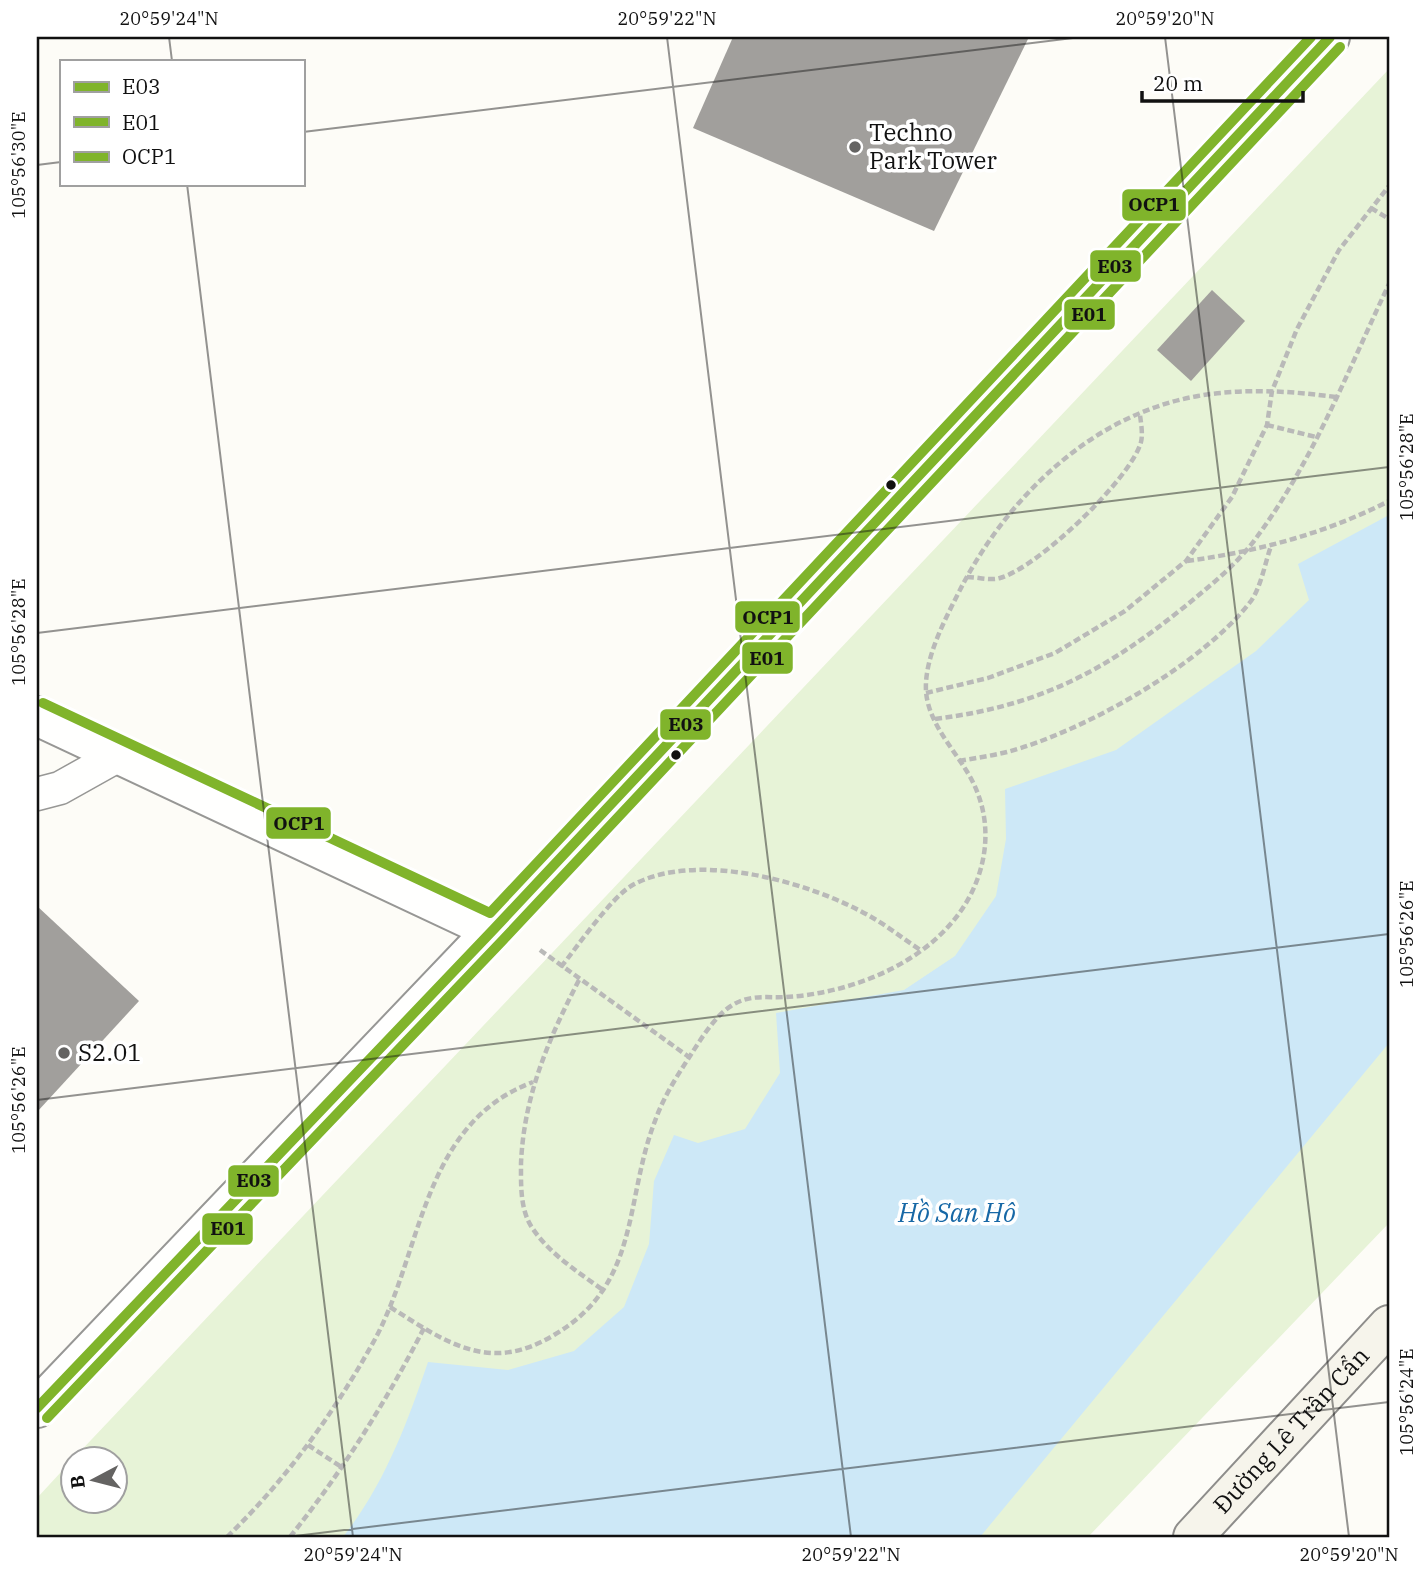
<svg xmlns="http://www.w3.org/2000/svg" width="1426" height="1574" font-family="'IBM Plex Serif',serif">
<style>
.green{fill:#e7f3d7}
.water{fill:#cde8f7}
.building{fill:#a19f9c}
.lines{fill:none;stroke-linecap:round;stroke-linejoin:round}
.lane-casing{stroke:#979795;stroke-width:35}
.street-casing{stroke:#979795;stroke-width:42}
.secondary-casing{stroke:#8e8d8b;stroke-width:42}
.path{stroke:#b9b9b8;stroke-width:4.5;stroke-dasharray:7 3.5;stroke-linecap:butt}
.lane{stroke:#fffffe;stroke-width:32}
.street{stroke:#fffffe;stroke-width:38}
.secondary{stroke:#f6f4eb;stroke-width:38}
.bus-1-casing{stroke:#fff;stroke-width:16}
.bus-2-casing{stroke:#fff;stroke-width:16}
.bus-3-casing{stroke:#fff;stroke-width:16}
.bus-1{stroke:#80b42b;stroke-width:10}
.bus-2{stroke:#80b42b;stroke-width:10}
.bus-3{stroke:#80b42b;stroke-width:10}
.ticks{fill:none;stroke:#111;stroke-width:2;stroke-opacity:0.45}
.poi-dot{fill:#646362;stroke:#fff;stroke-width:2.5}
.bus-dot{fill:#111;stroke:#fff;stroke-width:2.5}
.labels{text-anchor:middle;stroke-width:7;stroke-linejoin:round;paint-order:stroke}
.poi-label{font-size:24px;fill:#111;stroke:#fff;text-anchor:start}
.street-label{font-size:24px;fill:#111;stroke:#fff}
.water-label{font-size:26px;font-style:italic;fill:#1768a6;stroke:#fff}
.line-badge{stroke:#fff;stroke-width:2.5}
.pale-badge-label{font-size:19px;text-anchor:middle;font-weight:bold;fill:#111}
.neatline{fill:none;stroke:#111;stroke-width:2.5}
.ticks-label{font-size:18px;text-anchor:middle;fill:#111}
</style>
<rect width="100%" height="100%" fill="#fdfcf7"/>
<!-- green -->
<path class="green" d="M1389,69V1223L1088,1537H37V1498L73,1459L74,1500H116V1458H74Z"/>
<!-- water -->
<path class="water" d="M1389,515V1043L980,1537H343C384,1485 407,1424 428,1362L508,1370L574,1351L624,1307L649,1244L654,1181L674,1135L698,1143L745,1129L780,1073L776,1013L904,990L955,956L996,896L1006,839L1005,789L1116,750L1256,651L1309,600L1298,564Z"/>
<!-- building -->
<g class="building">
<path d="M733,37H1029L934,231L693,128Z"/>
<path d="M1212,290L1245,321L1191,381L1157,350Z"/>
<path d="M37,906L139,1001L37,1112Z"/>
</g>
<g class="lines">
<defs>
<path id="lane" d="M37,794L60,788L119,755"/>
<g id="street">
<path d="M37,716L493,930"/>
<path d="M37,1408L493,930L1330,37"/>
</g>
<g id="secondary">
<path id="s1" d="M1193,1537L1389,1325"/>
</g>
</defs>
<!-- lane casing -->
<use href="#lane" class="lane-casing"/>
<!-- street casing -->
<use href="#street" class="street-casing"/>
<!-- secondary casing -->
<use href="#secondary" class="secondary-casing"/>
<!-- path -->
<g class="path">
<path d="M1371,208L1389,219"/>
<path d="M1267,425L1316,437"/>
<path d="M1187,561C1259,551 1324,534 1389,501"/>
<path d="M967,577C977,577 991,581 1000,578C1037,568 1131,479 1141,442C1143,434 1141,423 1140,415"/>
<path d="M926,693L988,678L1055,653L1125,611L1186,561L1232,497L1267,425L1272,391L1297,329L1339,250L1389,186"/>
<path d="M935,719C1038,706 1102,673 1183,608C1210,586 1239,563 1259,534C1314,459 1349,368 1389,284"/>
<path d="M959,761C975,758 991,756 1007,752C1083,732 1203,664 1251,601C1261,587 1265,563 1271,546"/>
<path d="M540,950L689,1057"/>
<path d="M561,967C577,947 611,898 631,886C695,849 812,882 873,918C890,928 905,940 922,951"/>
<path d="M579,980C548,1040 524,1096 521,1163C521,1184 520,1208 531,1226C548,1253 578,1272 603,1290"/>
<path d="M390,1307C447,1343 490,1374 554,1335C641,1284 624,1201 655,1121C663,1098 677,1076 690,1056C701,1039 714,1017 731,1006C749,994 766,998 786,997C856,993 938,959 971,894C991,854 991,809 966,770C951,746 928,721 926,691C924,656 948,614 963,584C1011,494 1094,414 1198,396C1244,388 1290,391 1336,397"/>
<path d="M308,1445L343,1468"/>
<path d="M227,1537C286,1480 334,1413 374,1341C423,1252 421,1124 533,1082"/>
<path d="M290,1537C342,1472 386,1402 424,1328"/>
</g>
<!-- lane -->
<use href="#lane" class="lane"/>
<!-- street -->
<use href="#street" class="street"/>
<!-- secondary -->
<use href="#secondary" class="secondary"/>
<defs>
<path id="bus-1" d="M37,1408L493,930L1330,37"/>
<path id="bus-2" d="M47,1418L503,940L1340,47"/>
<path id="bus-3" d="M43,703L490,913L1311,37"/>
</defs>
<!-- bus-1 casing -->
<use href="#bus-1" class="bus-1-casing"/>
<!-- bus-2 casing -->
<use href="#bus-2" class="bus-2-casing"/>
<!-- bus-3 casing -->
<use href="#bus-3" class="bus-3-casing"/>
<!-- bus-1 -->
<use href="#bus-1" class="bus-1"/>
<!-- bus-2 -->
<use href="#bus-2" class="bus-2"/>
<!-- bus-3 -->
<use href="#bus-3" class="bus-3"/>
</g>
<!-- ticks -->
<path class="ticks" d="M169,37L172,61M667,37L851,1537M1165,37L1349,1537M303,132L1081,37M37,165L61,162M187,184L353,1537M37,633L1389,467M37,1100L1389,934M287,1537L1389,1402"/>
<!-- markers -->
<g class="poi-dot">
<circle cx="855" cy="147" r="7"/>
<circle cx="64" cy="1053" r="7"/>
</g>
<g class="bus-dot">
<circle cx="891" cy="485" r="6"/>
<circle cx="676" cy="755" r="6"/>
</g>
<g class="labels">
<!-- poi labels -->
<g class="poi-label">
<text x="869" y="141">Techno<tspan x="869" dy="28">Park Tower</tspan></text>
<text x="78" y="1061">S2.01</text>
</g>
<!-- street labels -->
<g class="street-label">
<text dy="8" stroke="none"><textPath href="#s1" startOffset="145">Đường Lê Trần Cẩn</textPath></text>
</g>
<!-- water labels -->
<g class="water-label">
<text x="957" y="1222">Hồ San Hô</text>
</g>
</g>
<g class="line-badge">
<rect x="1121" y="188" width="66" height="34" rx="7" fill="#80b42b"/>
<rect x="1089" y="249" width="53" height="34" rx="7" fill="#80b42b"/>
<rect x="1063" y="298" width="53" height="33" rx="7" fill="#80b42b"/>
<rect x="734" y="600" width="67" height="34" rx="7" fill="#80b42b"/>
<rect x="741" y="641" width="53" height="34" rx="7" fill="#80b42b"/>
<rect x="659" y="708" width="53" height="33" rx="7" fill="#80b42b"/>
<rect x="265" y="806" width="67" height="34" rx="7" fill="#80b42b"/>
<rect x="227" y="1164" width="53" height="34" rx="7" fill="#80b42b"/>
<rect x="201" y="1212" width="53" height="34" rx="7" fill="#80b42b"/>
</g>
<g class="pale-badge-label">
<text x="1154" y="211">OCP1</text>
<text x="1115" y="273">E03</text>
<text x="1089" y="321">E01</text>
<text x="768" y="624">OCP1</text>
<text x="767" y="665">E01</text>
<text x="686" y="731">E03</text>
<text x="299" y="830">OCP1</text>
<text x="254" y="1187">E03</text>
<text x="228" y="1235">E01</text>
</g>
<!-- border -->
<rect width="1426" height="1574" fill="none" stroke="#ffffff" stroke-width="77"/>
<!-- legend -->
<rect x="60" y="60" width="245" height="126" fill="#ffffff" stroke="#a0a0a0" stroke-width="2"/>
<rect x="74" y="82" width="35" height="10" fill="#80b42b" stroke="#a0a0a0" stroke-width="2"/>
<text x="122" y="94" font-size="21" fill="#111111">E03</text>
<rect x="74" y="117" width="35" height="10" fill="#80b42b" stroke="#a0a0a0" stroke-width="2"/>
<text x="122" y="130" font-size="21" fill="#111111">E01</text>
<rect x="74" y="152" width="35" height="10" fill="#80b42b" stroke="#a0a0a0" stroke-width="2"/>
<text x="122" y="164" font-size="21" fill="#111111">OCP1</text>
<!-- north arrow -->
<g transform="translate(94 1480) rotate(263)"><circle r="33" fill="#ffffff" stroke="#a0a0a0" stroke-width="2"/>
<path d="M0-5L12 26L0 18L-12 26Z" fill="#646362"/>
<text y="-10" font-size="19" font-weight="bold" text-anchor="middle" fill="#111111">B</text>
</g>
<!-- scale -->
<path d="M1142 91v10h161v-10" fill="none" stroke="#111111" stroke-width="3.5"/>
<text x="1153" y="91" font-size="21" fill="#111111" stroke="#ffffff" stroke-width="5" paint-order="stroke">20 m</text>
<rect x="38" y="38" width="1350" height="1498" class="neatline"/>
<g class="ticks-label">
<text x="169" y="25">20°59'24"N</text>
<text x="667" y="25">20°59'22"N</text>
<text x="1165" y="25">20°59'20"N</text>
<text transform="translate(19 165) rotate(-90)" y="6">105°56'30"E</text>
<text transform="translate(1407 467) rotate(-90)" y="6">105°56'28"E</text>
<text transform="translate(19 632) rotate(-90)" y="6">105°56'28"E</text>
<text transform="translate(1407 934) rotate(-90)" y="6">105°56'26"E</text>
<text transform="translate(19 1100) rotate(-90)" y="6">105°56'26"E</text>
<text transform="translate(1407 1402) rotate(-90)" y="6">105°56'24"E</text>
<text x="353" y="1561">20°59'24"N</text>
<text x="851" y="1561">20°59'22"N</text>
<text x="1349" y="1561">20°59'20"N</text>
</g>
</svg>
